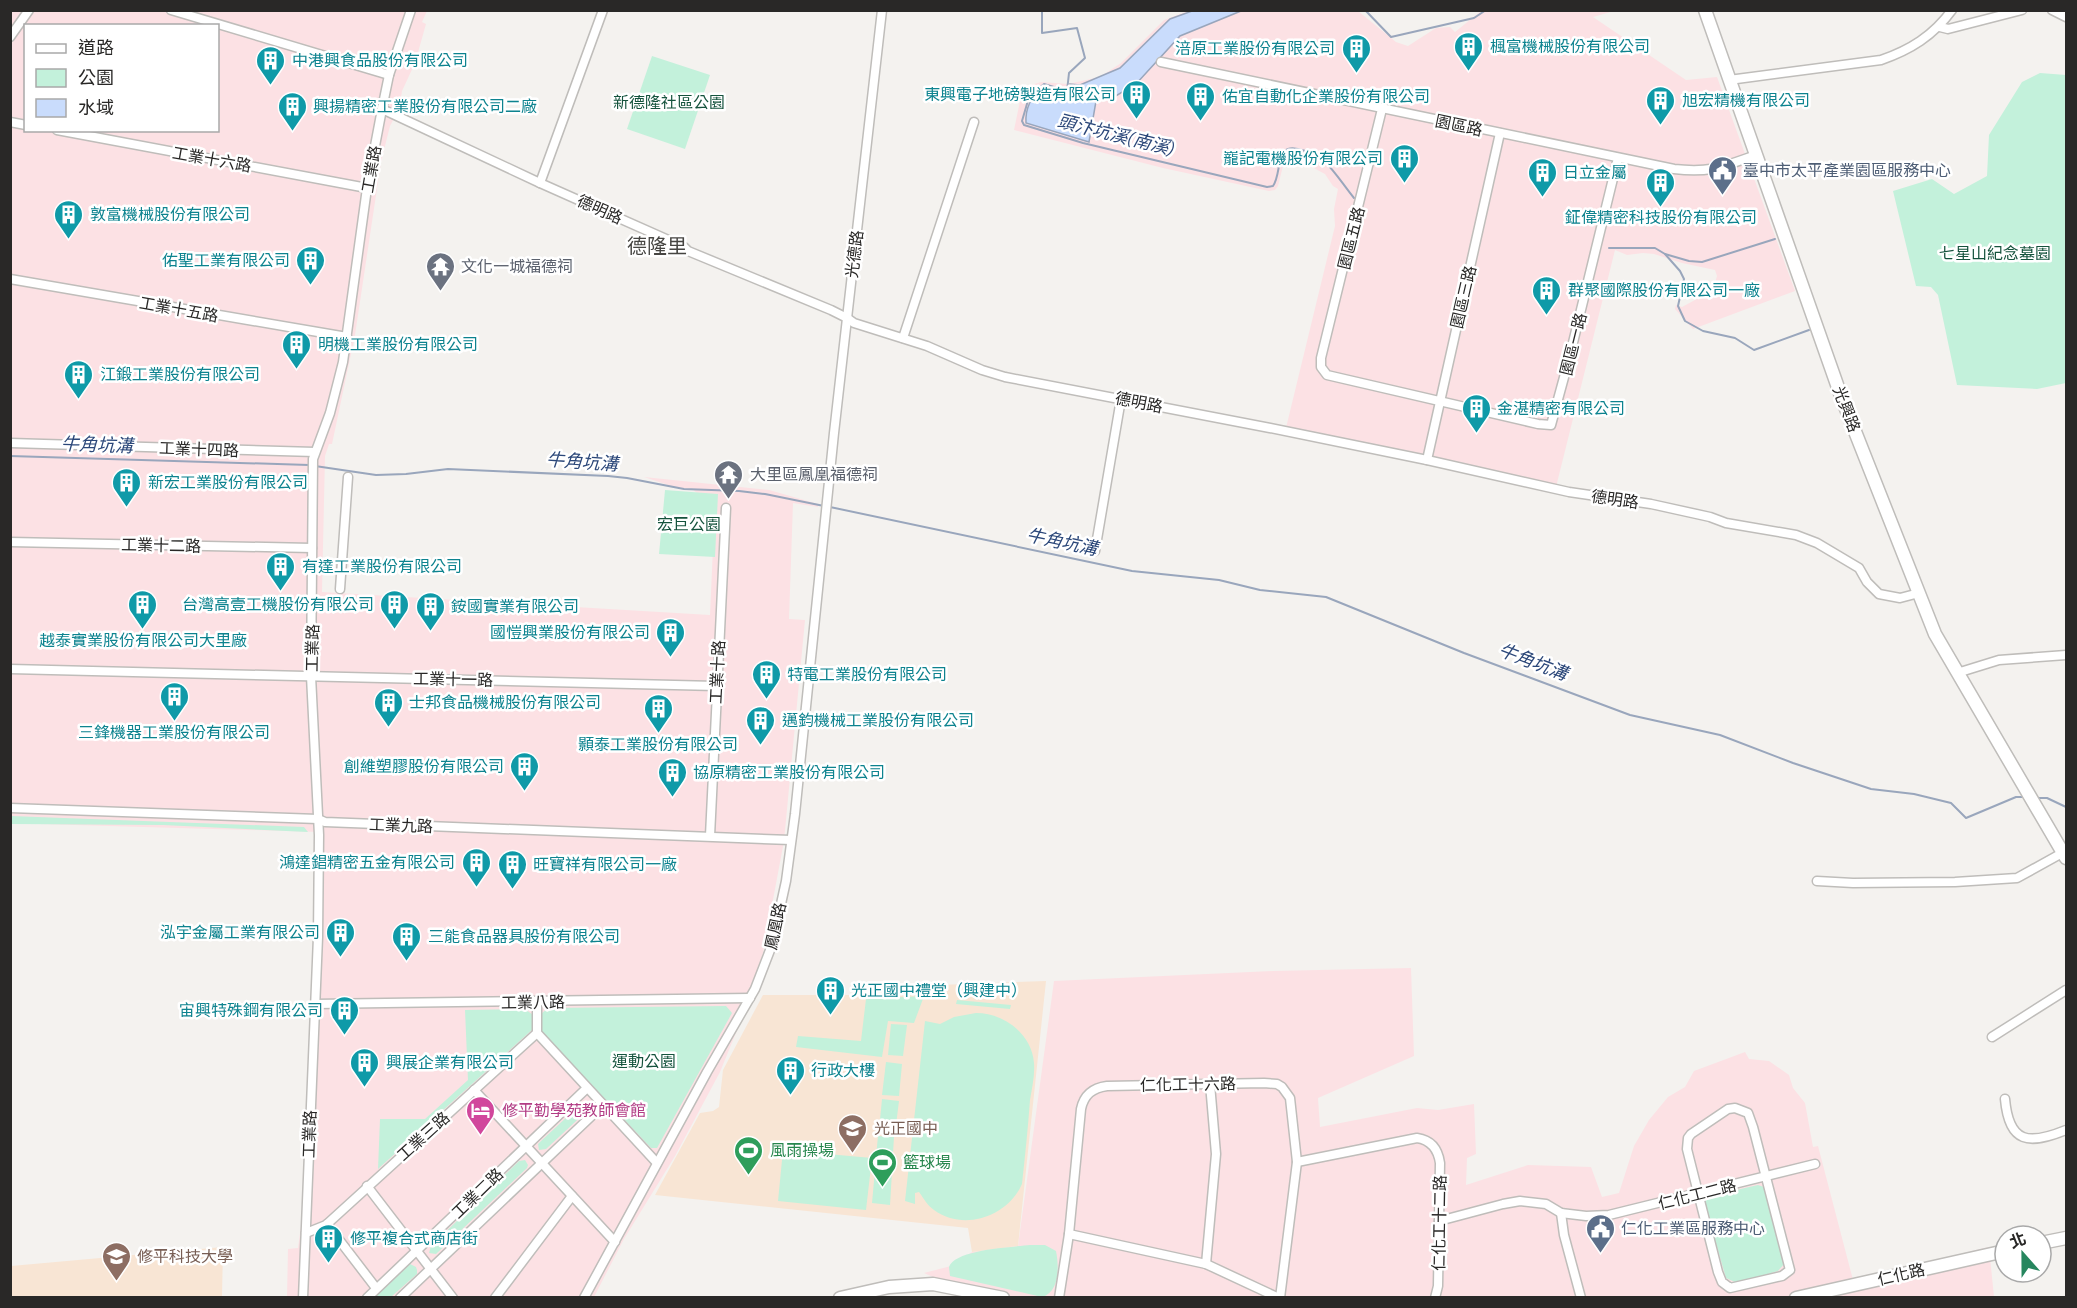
<svg xmlns="http://www.w3.org/2000/svg" width="2077" height="1308" font-family="'IBM Plex Sans','Noto Sans TC',sans-serif">
<style>
.industrial{fill:#fce1e4;fill-rule:evenodd}
.education{fill:#f8e5d4}
.green{fill:#c3f1db}
.water{fill:#c9dcfc;stroke:#99a6bc;stroke-width:1.5}
.lines{fill:none;stroke-linecap:round;stroke-linejoin:round}
.stream{stroke:#99a6bc;stroke-width:2}
.street-casing{stroke:#bfbdba;stroke-width:11}
.secondary-casing{stroke:#bfbdba;stroke-width:15}
.street{stroke:#fff;stroke-width:8}
.secondary{stroke:#fff;stroke-width:12}
.labels{text-anchor:middle;stroke-width:5;stroke-linejoin:round;paint-order:stroke}
.culture-label{font-size:16px;fill:#0d838f;stroke:#fff;text-anchor:start}
.park-label{font-size:16px;fill:#15533d;stroke:#fff}
.street-label{font-size:16px;fill:#292827;stroke:#fff}
.service-label{font-size:16px;fill:#4e5e75;stroke:#fff;text-anchor:start}
.worship-label{font-size:16px;fill:#5b616d;stroke:#fff;text-anchor:start}
.hotel-label{font-size:16px;fill:#b23c85;stroke:#fff;text-anchor:start}
.education-label{font-size:16px;fill:#785e54;stroke:#fff;text-anchor:start}
.leisure-label{font-size:16px;fill:#27864d;stroke:#fff;text-anchor:start}
.water-label{font-size:18px;font-style:italic;fill:#2b4779;stroke:#fff}
.quarter-label{font-size:20px;fill:#464542;stroke:#fff}
</style>
<rect width="100%" height="100%" fill="#f4f2ef"/>
<!-- industrial -->
<g class="industrial">
<path d="M10,11H427L422,22L426,24L415,63L402,91L399,109L390,126L381,162L355,335L332,444H329L325,456L322,592L710,615L715,502H708L692,489L674,487L644,477L769,490L818,504V507L793,503L789,619L805,620L784,841L763,953L744,1013L720,1072L675,1156L624,1239L594,1297H287L288,1249L298,1248L309,1168L320,832L40,824H11ZM26,26H218V130H26Z"/>
<path d="M1188,11H1358L1396,42L1408,46L1436,28L1450,27L1455,32L1481,11H1614L1593,17L1686,80L1717,77L1795,291L1693,329L1675,309L1676,305L1682,307L1706,294L1714,286L1717,276L1715,270L1682,263L1654,254L1643,253L1627,255L1615,250L1555,491L1285,432L1335,226L1334,209L1338,189L1333,186L1325,174L1308,165L1291,152L1286,154L1278,186L1275,190L1269,191L1163,168L1014,130L1020,101L1031,85L1041,82L1068,84L1100,77L1121,63L1164,20Z"/>
<path d="M1411,968L1414,1056L1318,1098L1320,1127L1417,1108L1438,1110L1474,1104L1476,1154L1467,1158L1466,1185L1528,1165L1591,1167L1602,1197L1619,1193L1634,1146L1649,1120L1668,1097L1685,1087L1694,1071L1745,1052L1749,1059L1769,1061L1789,1075L1793,1088L1805,1103L1813,1147L1818,1146L1853,1280L1989,1247L1994,1297L977,1298L916,1288L933,1277L924,1273L951,1266L972,1252L1018,1246L1054,981L1273,971Z"/>
</g>
<!-- education -->
<g class="education">
<path d="M1046,981L1018,1246L972,1252L968,1228L655,1195L700,1113L713,1111L719,1107L723,1070L763,995H868L885,987Z"/>
<path d="M223,1247L222,1297H11V1266Z"/>
</g>
<!-- green -->
<g class="green">
<path d="M652,56L710,75L685,149L627,129Z"/>
<path d="M2040,73L2066,75V383L2037,389L1957,385L1938,295L1931,287L1916,286L1893,191L1932,179L1954,194L1987,176L1989,135L2022,82Z"/>
<path d="M665,490L718,494L715,557L659,554Z"/>
<path d="M11,816L304,827L308,832L163,825L11,824Z"/>
<path d="M924,996L914,1023L888,1021L882,1057L796,1047L798,1036L861,1041L866,999Z"/>
<path d="M957,1000L1011,1005L1010,1009L956,1004Z"/>
<path d="M726,1006L732,1013L657,1148H651L542,1032L541,1014L548,1008Z"/>
<path d="M525,1009L533,1015V1029L378,1169L380,1119H425L468,1080L465,1010Z"/>
<path d="M976,1013C1004,1013 1032,1034 1034,1063C1035,1075 1032,1088 1030,1100C1028,1128 1025,1156 1022,1184C1008,1216 964,1232 934,1210C928,1206 924,1199 919,1192L915,1193V1204L905,1201L925,1021L940,1024L954,1017Z"/>
<path d="M891,1024L907,1025L903,1056L888,1055Z"/>
<path d="M886,1062L902,1064L899,1096L882,1095Z"/>
<path d="M882,1099L899,1101L895,1133L879,1130Z"/>
<path d="M583,1102L588,1103V1110L546,1149L539,1150L538,1144L541,1141Z"/>
<path d="M878,1136L894,1137L892,1169L875,1167Z"/>
<path d="M783,1150L872,1158L866,1210L778,1201Z"/>
<path d="M525,1160L528,1165L527,1168L436,1254L429,1253L431,1246L519,1161Z"/>
<path d="M875,1170L892,1172L890,1205L872,1203Z"/>
<path d="M1758,1185L1764,1187L1784,1264L1778,1271L1737,1283L1726,1278L1704,1202L1710,1196Z"/>
<path d="M1030,1245H1045L1056,1251C1059,1266 1060,1292 1042,1297L950,1276C950,1275 949,1268 949,1267C955,1249 1014,1247 1030,1245Z"/>
<path d="M410,1264L416,1267L417,1270V1274L391,1297H375Z"/>
</g>
<!-- water -->
<path class="water" d="M1192,11H1241L1180,36L1136,84L1114,97L1096,101L1089,142L1026,123C1025,110 1031,95 1042,88L1059,90L1058,95L1065,97L1066,91L1071,88L1070,84L1080,85L1120,68L1170,19Z"/>
<g class="lines">
<!-- stream -->
<g class="stream">
<path d="M1042,10V33L1077,28L1085,58L1069,73L1067,91L1044,84L1029,97L1022,121L1024,125L1083,143L1267,187L1273,186C1280,176 1277,159 1285,151C1292,143 1317,155 1324,161C1335,171 1344,186 1354,198"/>
<path d="M1365,10L1391,37L1474,18L1486,10"/>
<path d="M1609,248H1655L1665,254L1689,261L1702,262L1775,239"/>
<path d="M1665,254L1680,271L1684,279L1678,306L1685,321L1703,331L1735,338L1754,350L1809,330"/>
<path d="M10,456L309,465"/>
<path d="M315,466L376,475L406,474L448,469L608,476L627,478L684,489L739,491L765,494L824,506"/>
<path d="M830,507L1132,571L1219,580L1260,590L1326,597L1464,653L1630,715L1720,735L1793,763L1871,789L1914,794L1951,803L1966,818L2016,797H2024"/>
<path d="M2035,798H2047L2066,807"/>
</g>
<defs>
<g id="street">
<path d="M171,10L389,75"/>
<path d="M2052,10L2066,17"/>
<path d="M1940,27L1948,29L2022,10"/>
<path d="M10,37L29,10"/>
<path d="M1161,62L1674,169C1711,173 1722,167 1756,155"/>
<path d="M1729,80L1881,60C1910,50 1933,36 1952,10"/>
<path d="M382,109L540,183L684,247L688,251L831,310L847,318L854,323L927,346L982,370L1005,377L1270,428L1427,460L1569,492L1651,504L1710,517L1726,523L1796,535L1817,543L1859,568L1867,582L1879,594L1900,598L1919,593"/>
<path d="M1382,109L1321,358V367L1327,375L1538,424L1551,425L1569,359L1618,158"/>
<path d="M10,122L26,125"/>
<path d="M57,130L367,188"/>
<path d="M540,183L603,10"/>
<path d="M10,279L347,337"/>
<path d="M903,338L974,122"/>
<path d="M10,443L315,452"/>
<path d="M1427,460L1500,133"/>
<path d="M10,542L312,548"/>
<path d="M1095,551L1121,399"/>
<path d="M340,589L348,477"/>
<path d="M10,669L716,686"/>
<path d="M1957,673L1999,660L2066,655"/>
<path d="M10,808L318,819L325,822L791,840"/>
<path d="M710,836L726,508"/>
<path d="M1817,881L1853,883L1955,882L2017,878L2064,852"/>
<path d="M537,1002V1033L657,1163"/>
<path d="M315,1004L750,998"/>
<path d="M1992,1037L2066,990"/>
<path d="M474,1090L615,1242"/>
<path d="M2005,1099C2009,1144 2029,1145 2066,1130"/>
<path d="M1735,1108L1748,1113L1753,1127L1790,1270L1782,1276L1730,1288L1722,1282L1718,1272L1687,1149L1688,1138L1691,1134L1728,1109Z"/>
<path d="M1297,1162L1417,1138C1431,1140 1438,1149 1440,1163L1438,1286L1435,1298"/>
<path d="M367,1186L453,1298"/>
<path d="M1561,1213L1564,1235L1581,1298"/>
<path d="M1439,1221L1503,1204L1520,1201L1546,1204L1561,1213L1586,1216L1609,1215L1815,1164"/>
<path d="M327,1224L376,1288"/>
<path d="M306,1233L326,1225L537,1033"/>
<path d="M1069,1234L1206,1264L1279,1298"/>
<path d="M1206,1264L1216,1154L1210,1084"/>
<path d="M303,1298L318,937L319,835L311,676L313,459L330,413L343,362L367,188L382,109L389,75L411,10"/>
<path d="M367,1298L587,1088"/>
<path d="M400,1298L603,1105"/>
<path d="M495,1298L572,1196"/>
<path d="M584,1298L707,1072L755,989L772,945L786,881L795,814L834,433L882,10"/>
<path d="M1059,1298L1069,1234L1081,1109C1084,1095 1092,1088 1107,1086L1264,1083L1277,1084L1282,1087L1290,1098L1297,1162L1280,1298"/>
</g>
<g id="secondary">
<path d="M1705,10L1841,396L1935,634L2066,858"/>
<path d="M2041,1243L2066,1238"/>
<path d="M840,1298L889,1287L933,1284L1003,1298"/>
<path d="M1796,1298L2005,1251"/>
</g>
</defs>
<!-- street casing -->
<use href="#street" class="street-casing"/>
<!-- secondary casing -->
<use href="#secondary" class="secondary-casing"/>
<!-- street -->
<use href="#street" class="street"/>
<!-- secondary -->
<use href="#secondary" class="secondary"/>
</g>
<!-- icons -->
<defs>
<symbol id="building-pin" viewBox="-11 -11 22 30"><path d="M0 17L-7.5 6A9.5 9.5 0 1 1 7.5 6Z" fill="#0f9aa8" stroke="#fff"/><path d="M-4-6H4V6H1V3H-1V6H-4ZM-2.5-4.3h1.7v1.8h-1.7ZM.8-4.3h1.7v1.8H.8ZM-2.5-1h1.7V.8h-1.7ZM.8-1h1.7V.8H.8Z" fill="#fff"/></symbol>
<symbol id="civic-pin" viewBox="-11 -11 22 30"><path d="M0 17L-7.5 6A9.5 9.5 0 1 1 7.5 6Z" fill="#5c6f8a" stroke="#fff"/><path d="M-.6-6.5H3V-4.5H.6V-3L4-1V1h2V6H-6V1h2V-1L-.6-3ZM-1.2 2.5V6h2.4V2.5Z" fill="#fff"/></symbol>
<symbol id="temple-pin" viewBox="-11 -11 22 30"><path d="M0 17L-7.5 6A9.5 9.5 0 1 1 7.5 6Z" fill="#6b7280" stroke="#fff"/><path d="M0-6L5-2H3V0L6.5 2.5H4V6H1.5V3h-3V6H-4V2.5H-6.5L-3 0V-2H-5Z" fill="#fff"/></symbol>
<symbol id="hotel-pin" viewBox="-11 -11 22 30"><path d="M0 17L-7.5 6A9.5 9.5 0 1 1 7.5 6Z" fill="#d1479c" stroke="#fff"/><path d="M-6-4.5h1.5V1H6V5H4.5V3h-9V5H-6ZM-4 0a1.8 1.8 0 1 1 3.6 0ZM.5 0V-2.5h3Q6-2.5 6 0Z" fill="#fff"/></symbol>
<symbol id="school-pin" viewBox="-11 -11 22 30"><path d="M0 17L-7.5 6A9.5 9.5 0 1 1 7.5 6Z" fill="#8d6e63" stroke="#fff"/><path d="M0-5L7-2L0 1L-7-2ZM-4 1L0 2.5L4 1V4Q0 6-4 4Z" fill="#fff"/></symbol>
<symbol id="stadium-pin" viewBox="-11 -11 22 30"><path d="M0 17L-7.5 6A9.5 9.5 0 1 1 7.5 6Z" fill="#2e9e5b" stroke="#fff"/><path d="M0-5a6.5 5 0 1 0 0 10a6.5 5 0 1 0 0-10ZM-3.5-1.8h7v3.6h-7Z" fill="#fff"/></symbol>
<symbol id="university-pin" viewBox="-11 -11 22 30"><path d="M0 17L-7.5 6A9.5 9.5 0 1 1 7.5 6Z" fill="#8d6e63" stroke="#fff"/><path d="M0-5L7-2L0 1L-7-2ZM-4 1L0 2.5L4 1V4Q0 6-4 4Z" fill="#fff"/></symbol>
</defs>
<g fill-rule="evenodd">
<use href="#building-pin" x="1452" y="30" width="33" height="45"/>
<use href="#building-pin" x="1340" y="32" width="33" height="45"/>
<use href="#building-pin" x="254" y="44" width="33" height="45"/>
<use href="#building-pin" x="1120" y="78" width="33" height="45"/>
<use href="#building-pin" x="1184" y="80" width="33" height="45"/>
<use href="#building-pin" x="1644" y="84" width="33" height="45"/>
<use href="#building-pin" x="276" y="90" width="33" height="45"/>
<use href="#building-pin" x="1388" y="142" width="33" height="45"/>
<use href="#civic-pin" x="1706" y="154" width="33" height="45"/>
<use href="#building-pin" x="1526" y="156" width="33" height="45"/>
<use href="#building-pin" x="1644" y="166" width="33" height="45"/>
<use href="#building-pin" x="52" y="198" width="33" height="45"/>
<use href="#building-pin" x="294" y="244" width="33" height="45"/>
<use href="#temple-pin" x="424" y="250" width="33" height="45"/>
<use href="#building-pin" x="1530" y="274" width="33" height="45"/>
<use href="#building-pin" x="280" y="328" width="33" height="45"/>
<use href="#building-pin" x="62" y="358" width="33" height="45"/>
<use href="#building-pin" x="1460" y="392" width="33" height="45"/>
<use href="#temple-pin" x="712" y="458" width="33" height="45"/>
<use href="#building-pin" x="110" y="466" width="33" height="45"/>
<use href="#building-pin" x="264" y="550" width="33" height="45"/>
<use href="#building-pin" x="126" y="588" width="33" height="45"/>
<use href="#building-pin" x="378" y="588" width="33" height="45"/>
<use href="#building-pin" x="414" y="590" width="33" height="45"/>
<use href="#building-pin" x="654" y="616" width="33" height="45"/>
<use href="#building-pin" x="750" y="658" width="33" height="45"/>
<use href="#building-pin" x="158" y="680" width="33" height="45"/>
<use href="#building-pin" x="372" y="686" width="33" height="45"/>
<use href="#building-pin" x="642" y="692" width="33" height="45"/>
<use href="#building-pin" x="744" y="704" width="33" height="45"/>
<use href="#building-pin" x="508" y="750" width="33" height="45"/>
<use href="#building-pin" x="656" y="756" width="33" height="45"/>
<use href="#building-pin" x="460" y="846" width="33" height="45"/>
<use href="#building-pin" x="496" y="848" width="33" height="45"/>
<use href="#building-pin" x="324" y="916" width="33" height="45"/>
<use href="#building-pin" x="390" y="920" width="33" height="45"/>
<use href="#building-pin" x="814" y="974" width="33" height="45"/>
<use href="#building-pin" x="328" y="994" width="33" height="45"/>
<use href="#building-pin" x="348" y="1046" width="33" height="45"/>
<use href="#building-pin" x="774" y="1054" width="33" height="45"/>
<use href="#hotel-pin" x="464" y="1094" width="33" height="45"/>
<use href="#school-pin" x="836" y="1112" width="33" height="45"/>
<use href="#stadium-pin" x="732" y="1134" width="33" height="45"/>
<use href="#stadium-pin" x="866" y="1146" width="33" height="45"/>
<use href="#civic-pin" x="1584" y="1212" width="33" height="45"/>
<use href="#building-pin" x="312" y="1222" width="33" height="45"/>
<use href="#university-pin" x="100" y="1240" width="33" height="45"/>
</g>
<g class="labels">
<!-- culture labels -->
<g class="culture-label">
<text x="1490" y="52">楓富機械股份有限公司</text>
<text x="1335" y="54" text-anchor="end">涪原工業股份有限公司</text>
<text x="292" y="66">中港興食品股份有限公司</text>
<text x="1116" y="100" text-anchor="end">東興電子地磅製造有限公司</text>
<text x="1222" y="102">佑宜自動化企業股份有限公司</text>
<text x="1682" y="106">旭宏精機有限公司</text>
<text x="313" y="112">興揚精密工業股份有限公司二廠</text>
<text x="1383" y="164" text-anchor="end">巃記電機股份有限公司</text>
<text x="1563" y="178">日立金屬</text>
<text x="90" y="220">敦富機械股份有限公司</text>
<text x="1661" y="223" text-anchor="middle">鉦偉精密科技股份有限公司</text>
<text x="290" y="266" text-anchor="end">佑聖工業有限公司</text>
<text x="1568" y="296">群聚國際股份有限公司一廠</text>
<text x="318" y="350">明機工業股份有限公司</text>
<text x="100" y="380">江鍛工業股份有限公司</text>
<text x="1497" y="414">金湛精密有限公司</text>
<text x="148" y="488">新宏工業股份有限公司</text>
<text x="302" y="572">有達工業股份有限公司</text>
<text x="374" y="610" text-anchor="end">台灣高壹工機股份有限公司</text>
<text x="451" y="612">銨國實業有限公司</text>
<text x="650" y="638" text-anchor="end">國愷興業股份有限公司</text>
<text x="143" y="646" text-anchor="middle">越泰實業股份有限公司大里廠</text>
<text x="787" y="680">特電工業股份有限公司</text>
<text x="409" y="708">士邦食品機械股份有限公司</text>
<text x="782" y="726">邁鈞機械工業股份有限公司</text>
<text x="174" y="738" text-anchor="middle">三鋒機器工業股份有限公司</text>
<text x="658" y="750" text-anchor="middle">顥泰工業股份有限公司</text>
<text x="504" y="772" text-anchor="end">創維塑膠股份有限公司</text>
<text x="693" y="778">協原精密工業股份有限公司</text>
<text x="455" y="868" text-anchor="end">鴻達錩精密五金有限公司</text>
<text x="533" y="870">旺寶祥有限公司一廠</text>
<text x="320" y="938" text-anchor="end">泓宇金屬工業有限公司</text>
<text x="428" y="942">三能食品器具股份有限公司</text>
<text x="851" y="996">光正國中禮堂（興建中）</text>
<text x="323" y="1016" text-anchor="end">宙興特殊鋼有限公司</text>
<text x="386" y="1068">興展企業有限公司</text>
<text x="811" y="1076">行政大樓</text>
<text x="350" y="1244">修平複合式商店街</text>
</g>
<!-- park labels -->
<g class="park-label">
<text x="669" y="108">新德隆社區公園</text>
<text x="1995" y="259">七星山紀念墓園</text>
<text x="689" y="530">宏巨公園</text>
<text x="644" y="1067">運動公園</text>
</g>
<!-- street labels -->
<g class="street-label">
<text transform="translate(1459 125) rotate(12)" y="6">園區路</text>
<text transform="translate(212 159) rotate(10)" y="6">工業十六路</text>
<text transform="translate(371 169) rotate(-80)" y="6">工業路</text>
<text transform="translate(600 209) rotate(24)" y="6">德明路</text>
<text transform="translate(1351 238) rotate(-76)" y="6">園區五路</text>
<text transform="translate(854 254) rotate(-83)" y="6">光德路</text>
<text transform="translate(1463 297) rotate(-77)" y="6">園區三路</text>
<text transform="translate(179 309) rotate(10)" y="6">工業十五路</text>
<text transform="translate(1573 344) rotate(-76)" y="6">園區一路</text>
<text transform="translate(1139 402) rotate(11)" y="6">德明路</text>
<text transform="translate(1847 409) rotate(69)" y="6">光興路</text>
<text transform="translate(199 449) rotate(2)" y="6">工業十四路</text>
<text transform="translate(1615 499) rotate(8)" y="6">德明路</text>
<text transform="translate(161 545) rotate(1)" y="6">工業十二路</text>
<text transform="translate(312 648) rotate(-89)" y="6">工業路</text>
<text transform="translate(717 672) rotate(-87)" y="6">工業十路</text>
<text transform="translate(453 679) rotate(1)" y="6">工業十一路</text>
<text transform="translate(401 825) rotate(2)" y="6">工業九路</text>
<text transform="translate(775 926) rotate(-78)" y="6">鳳凰路</text>
<text transform="translate(533 1002) rotate(-1)" y="6">工業八路</text>
<text transform="translate(1188 1084) rotate(-1)" y="6">仁化工十六路</text>
<text transform="translate(309 1134) rotate(-88)" y="6">工業路</text>
<text transform="translate(423 1136) rotate(-42)" y="6">工業三路</text>
<text transform="translate(477 1193) rotate(-44)" y="6">工業二路</text>
<text transform="translate(1697 1194) rotate(-14)" y="6">仁化工二路</text>
<text transform="translate(1439 1223) rotate(-89)" y="6">仁化工十二路</text>
<text transform="translate(1901 1274) rotate(-13)" y="6">仁化路</text>
</g>
<!-- service labels -->
<g class="service-label">
<text x="1743" y="176">臺中市太平產業園區服務中心</text>
<text x="1621" y="1234">仁化工業區服務中心</text>
</g>
<!-- worship labels -->
<g class="worship-label">
<text x="461" y="272">文化一城福德祠</text>
<text x="750" y="480">大里區鳳凰福德祠</text>
</g>
<!-- hotel labels -->
<g class="hotel-label">
<text x="502" y="1116">修平勤學苑教師會館</text>
</g>
<!-- education labels -->
<g class="education-label">
<text x="874" y="1134">光正國中</text>
<text x="137" y="1262">修平科技大學</text>
</g>
<!-- leisure labels -->
<g class="leisure-label">
<text x="770" y="1156">風雨操場</text>
<text x="903" y="1168">籃球場</text>
</g>
<!-- water labels -->
<g class="water-label">
<text transform="translate(1116 135) rotate(14)" y="6">頭汴坑溪(南溪)</text>
<text transform="translate(97 445) rotate(2)" y="6">牛角坑溝</text>
<text transform="translate(582 462) rotate(4)" y="6">牛角坑溝</text>
<text transform="translate(1062 542) rotate(12)" y="6">牛角坑溝</text>
<text transform="translate(1533 662) rotate(21)" y="6">牛角坑溝</text>
</g>
<!-- quarter labels -->
<g class="quarter-label">
<text x="657" y="253">德隆里</text>
</g>
</g>
<!-- border -->
<rect width="2077" height="1308" fill="none" stroke="#292827" stroke-width="24"/>
<!-- legend -->
<rect x="24" y="24" width="195" height="108" fill="#ffffff" stroke="#a9a9a9" stroke-width="1.5"/>
<rect x="36" y="44" width="30" height="9" fill="#ffffff" stroke="#a9a9a9" stroke-width="1.5"/>
<text x="78" y="54" font-size="18" fill="#292827">道路</text>
<rect x="36" y="69" width="30" height="18" fill="#c3f1db" stroke="#a9a9a9" stroke-width="1.5"/>
<text x="78" y="84" font-size="18" fill="#292827">公園</text>
<rect x="36" y="99" width="30" height="18" fill="#c9dcfc" stroke="#a9a9a9" stroke-width="1.5"/>
<text x="78" y="114" font-size="18" fill="#292827">水域</text>
<!-- north arrow -->
<g transform="translate(2023 1254) rotate(339)"><circle r="28" fill="#ffffff" stroke="#a9a9a9" stroke-width="1.5"/>
<path d="M0-4.5L10 22L0 15L-10 22Z" fill="#26865e"/>
<text y="-9" font-size="16" font-weight="bold" text-anchor="middle" fill="#292827">北</text>
</g>
</svg>
